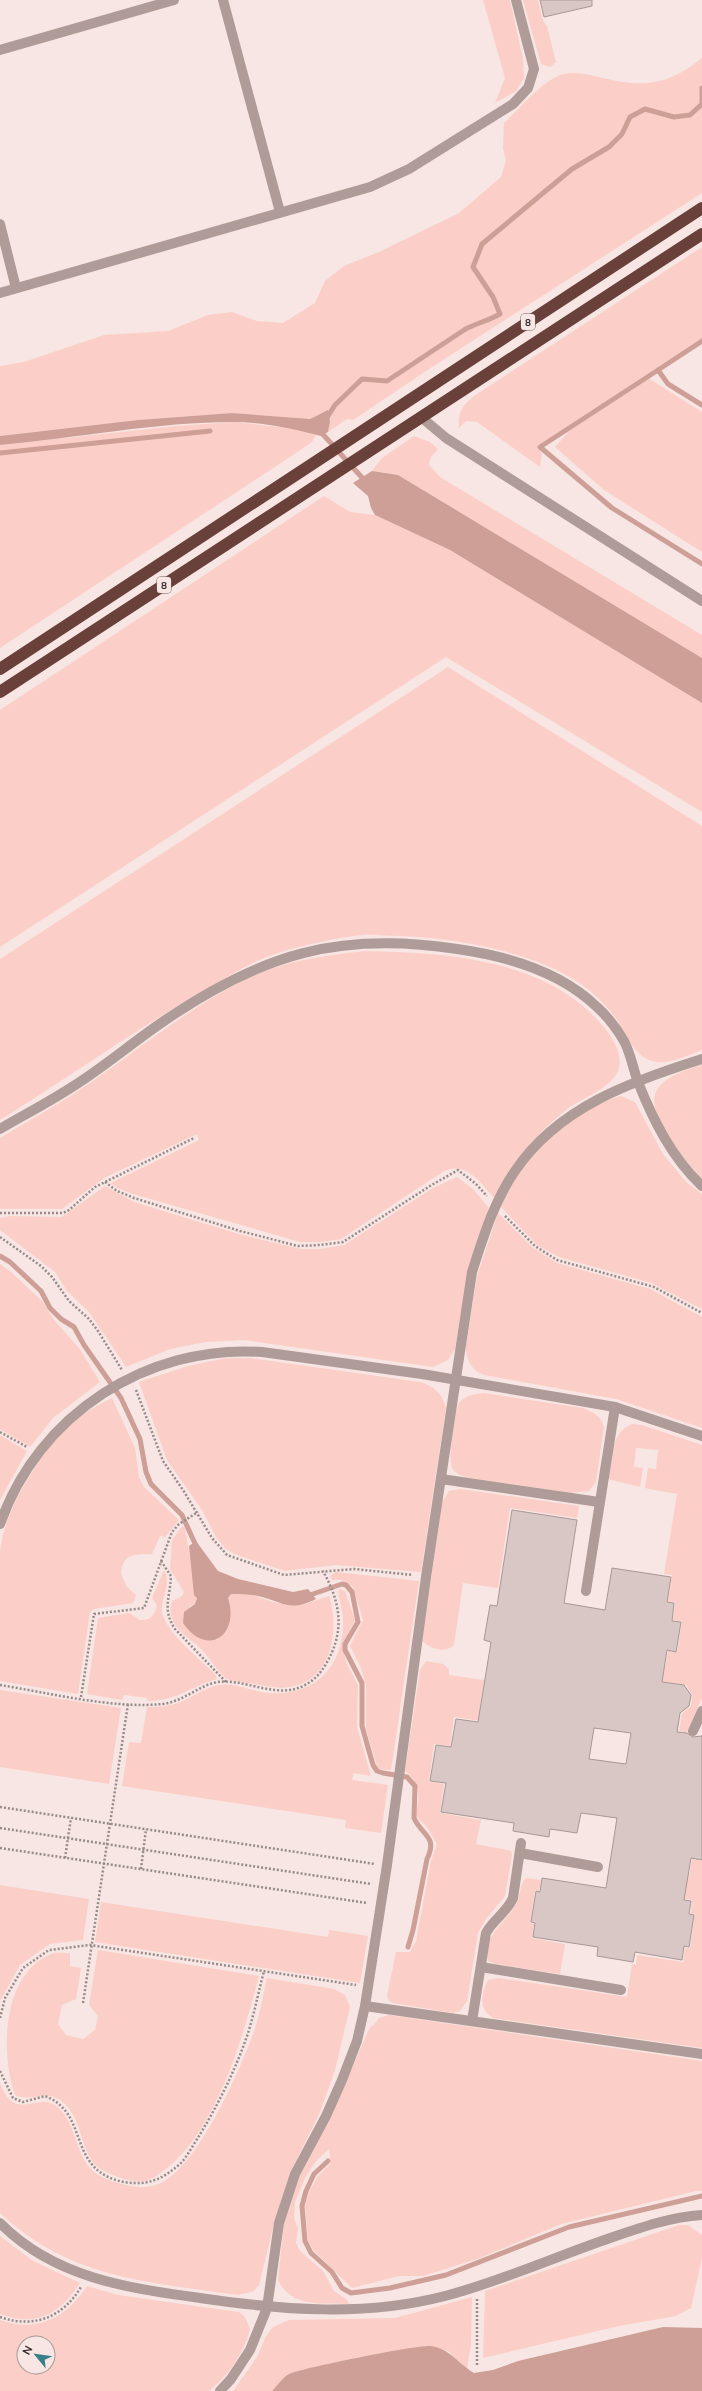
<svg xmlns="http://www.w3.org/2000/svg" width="702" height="2391" font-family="Mulish,sans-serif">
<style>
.green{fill:#fbcfc7;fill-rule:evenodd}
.water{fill:#cd9f97}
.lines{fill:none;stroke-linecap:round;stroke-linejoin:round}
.stream{stroke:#cd9f97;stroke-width:5}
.building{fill:#d8c7c4;stroke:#a89895;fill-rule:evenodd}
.path{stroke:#978b89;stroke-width:2.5;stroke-dasharray:2 2;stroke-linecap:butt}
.minor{stroke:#af9b97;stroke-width:10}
.highway{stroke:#69413a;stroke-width:12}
.labels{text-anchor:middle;stroke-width:3;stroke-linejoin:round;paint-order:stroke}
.shield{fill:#f7e6e3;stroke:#6a615f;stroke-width:1}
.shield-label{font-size:10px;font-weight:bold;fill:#2e2826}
</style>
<rect width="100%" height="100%" fill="#f7e6e3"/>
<!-- green -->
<g class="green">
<path d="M483,0H510L523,59L524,78L516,91L495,103L505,78Z"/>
<path d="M523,0H538L543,21L547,26L556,62L550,67L541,64Z"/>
<path d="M702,58V193L429,369L353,420L347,419L328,432L330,422L321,413L310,419H303L232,413L138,420L0,436V366L24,362L104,335L168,331L208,315L232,312L257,321L283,323L315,303L325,281L344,266L379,252L459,213L501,177L506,160L503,149L504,123C521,108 543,79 564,74C576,71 592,75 603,78C644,88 669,85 702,58Z"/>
<path d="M702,247V338L537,446L542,454L540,467L477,422L466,421L459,428C457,413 463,405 474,396Z"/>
<path d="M648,378L702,412V552L604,490L555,447L571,429Z"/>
<path d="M235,422L297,429L316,435L312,442L293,455L0,648V445L176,426Z"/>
<path d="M414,436L430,442L438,449L431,457L429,465L440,477L702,635V658L398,475L372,471L382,458Z"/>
<path d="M324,496L350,512L375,515L450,550L702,703V812L446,657L0,947V710Z"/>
<path d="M448,667L702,826V1050C688,1055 667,1066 652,1061C633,1055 625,1031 614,1016C610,1010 604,1004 598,998C553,954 460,938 399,936C388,936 375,934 363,935C336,938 307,944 281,952C253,960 228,977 203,991C133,1031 68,1078 0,1120V959Z"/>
<path d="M366,951C450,953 551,959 607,1031C616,1043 624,1059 617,1073C608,1090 581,1098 566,1110C536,1134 511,1163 494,1198C480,1182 466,1161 444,1171L341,1239L321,1242H300L133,1194L117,1188L111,1183L199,1140L197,1134L104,1178L62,1209H0V1138C27,1121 55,1107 81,1089C138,1051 190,1005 253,976C288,960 328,955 366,951Z"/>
<path d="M702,1065V1178C687,1163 643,1113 657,1090C665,1076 687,1070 702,1065Z"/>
<path d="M621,1096L635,1102L663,1154L686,1182L702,1194V1309L651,1283L559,1257L537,1245L501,1207C506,1196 510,1184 517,1174C540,1139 580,1107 621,1096Z"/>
<path d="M457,1177L473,1189L489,1208L468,1270L455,1349L448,1360L433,1367L244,1340L206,1342L170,1349L126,1367L89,1312L67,1291L55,1272L0,1230V1218L10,1216L62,1217L105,1186L134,1202L242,1235L301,1249H320L344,1245L433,1188Z"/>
<path d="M498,1213L532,1247L557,1263L650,1289L702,1317V1428L616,1399L484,1375C471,1370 466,1360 466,1346L477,1276Z"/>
<path d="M0,1264L10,1271L43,1302L54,1320L79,1348L100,1382L53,1418L30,1447L0,1429Z"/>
<path d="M226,1358H250L420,1382C434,1386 442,1393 446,1408L421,1572L336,1565L285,1571L234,1554L225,1548L216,1537L202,1510L167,1460L139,1382L188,1366Z"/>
<path d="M484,1393L583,1408C593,1413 601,1415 604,1427L596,1482L589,1491L570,1493L471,1478C463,1476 456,1475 452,1468C448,1460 454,1410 459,1403C465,1395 474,1394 484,1393Z"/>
<path d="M112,1398L135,1448L139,1477L144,1487L179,1520L165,1537L160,1536L152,1554C134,1555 123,1552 121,1574L127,1587L136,1595L133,1603L94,1609L90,1612L78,1694L0,1681C0,1639 0,1595 0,1553C3,1510 42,1450 73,1422C85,1412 98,1405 112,1398Z"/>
<path d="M632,1424L642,1425L702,1445V1698L687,1732L679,1731L682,1714L691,1706L692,1695L686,1685L673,1683L663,1689L657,1668L665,1669L668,1651L677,1652L682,1621L673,1620L675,1602L668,1601L672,1575L664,1574L677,1494L645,1488L648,1468L656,1469L658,1450L636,1448L634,1467L643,1468L640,1487L608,1479C612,1459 610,1433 632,1424Z"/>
<path d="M0,1435L27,1451L0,1500Z"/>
<path d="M460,1489L579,1506L577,1518L510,1508L498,1588L463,1583L454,1645C444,1654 431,1649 422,1641L442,1502L449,1491Z"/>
<path d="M182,1526L185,1528L197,1598L195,1604L189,1606L217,1640C229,1626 234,1616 228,1598L231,1594H250L276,1603L305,1604L329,1596C340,1628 332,1681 290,1687C278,1689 266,1686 254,1684C246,1683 234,1682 227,1679C221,1676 206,1653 199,1647C184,1635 165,1622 172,1601L182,1596L184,1592L170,1569L172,1540Z"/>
<path d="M164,1570C173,1586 158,1601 163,1616C170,1636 200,1659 215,1674L217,1679C191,1686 177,1701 148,1701L147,1698L124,1695L122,1700L87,1694L98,1618L129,1613L140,1620C151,1621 155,1615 157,1605L152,1598Z"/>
<path d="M336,1572L419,1581L391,1770L378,1769L366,1729V1685L361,1668L350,1646L363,1620L353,1587L342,1580H332L330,1576Z"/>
<path d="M340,1589L345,1591L355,1620L343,1644V1651L346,1662L358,1685L357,1727L371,1776L354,1773L352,1780L388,1785L381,1833L345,1828L346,1820L122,1786L129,1742L141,1743L147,1707C154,1707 163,1707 171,1705C187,1702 202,1688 219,1685C235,1682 253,1692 270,1693C312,1696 341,1670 343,1627C344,1614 340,1603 338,1591Z"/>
<path d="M426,1661L443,1664L449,1669V1675L484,1680L480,1706L496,1709L494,1723L454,1717L450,1746L434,1744L429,1782L444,1784L440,1813L481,1820L476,1844L507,1850L511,1851L512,1855L505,1896L486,1919L478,1933L467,2001L460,2011L453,2013L393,2003L389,2001L387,1996L396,1952H410L416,1941L431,1861L437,1844L427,1827L416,1816C419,1798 422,1784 405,1771L420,1670Z"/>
<path d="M0,1690L121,1708L109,1784L0,1767Z"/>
<path d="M692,1859L702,1861V2048L493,2018C478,2009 481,1993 488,1980L499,1978L627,1997L632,1964L636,1965L637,1955L683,1962L685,1948H690L695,1914H691L692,1900L674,1897L677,1875L689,1877Z"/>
<path d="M526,1878L541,1880L539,1891L535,1890L530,1923L534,1924L532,1938L565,1944L560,1974L495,1964L488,1961C482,1935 506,1923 516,1904C521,1896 519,1884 526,1878Z"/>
<path d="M0,1885L89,1899L83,1940L50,1944L20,1965L0,2001Z"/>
<path d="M101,1902L328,1937L329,1930L368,1936L360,1983L95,1942Z"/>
<path d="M98,1950L259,1976C243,2037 217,2129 166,2169C160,2173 152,2180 145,2181C132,2183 116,2177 104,2171C80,2159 84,2122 65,2104C47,2087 33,2103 15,2095C0,2053 2,1974 51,1954C56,1952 64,1953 70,1953V1966L81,1968L76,1999L62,2005L58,2024L66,2035L83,2039L95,2030L98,2016L89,2005Z"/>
<path d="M267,1978L334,1989L345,1995L350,2007L335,2070L320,2112L290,2173L274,2224L259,2285L254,2291L238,2295C148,2282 70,2279 0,2213V2083C17,2129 42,2082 64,2114C76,2130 77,2156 92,2170C101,2178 111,2181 122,2184C135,2188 151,2189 163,2182C200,2161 240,2071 254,2031C260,2014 263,1996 267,1978Z"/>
<path d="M389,2015L702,2061V2191H696L561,2224L480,2258L423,2276H399L352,2288L314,2251L308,2241L305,2206L309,2192L318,2176L331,2163L329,2149L316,2161L305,2178L295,2202L294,2218L298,2229L296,2243L300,2251L323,2271L334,2291L346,2299L349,2304C322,2303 291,2308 278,2280L284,2223L298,2178L329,2120L370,2027L374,2025L379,2018Z"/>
<path d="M679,2225H688L702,2235V2258L691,2308L676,2316L619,2326L483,2358L485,2291Z"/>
<path d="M0,2236L33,2261L80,2283C61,2313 36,2328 0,2314Z"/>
<path d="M87,2286L118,2295L239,2312L245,2317L250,2329C244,2353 229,2375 209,2391H0V2320C38,2333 66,2318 87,2286ZM24,2343H48V2367H24Z"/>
<path d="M472,2297L471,2345L467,2369L448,2351L429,2346L349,2359L289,2374L272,2391H233L257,2357L266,2336L273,2327L289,2320L395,2318Z"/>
</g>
<!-- water -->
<g class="water">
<path d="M328,410L330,422L328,432L321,436C294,429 263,422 234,422C157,422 77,438 0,445V436L138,420L232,413L310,419Z"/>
<path d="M372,471L398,475L702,658V703L450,550L375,515L371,508L368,496L353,483Z"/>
<path d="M196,1541L218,1571L238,1579L293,1592L308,1589L316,1599C291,1611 286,1604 262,1597C252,1594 242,1594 231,1594L228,1598C240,1634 208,1659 183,1623L184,1612L195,1604L197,1598L194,1595L189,1546Z"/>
<path d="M663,2327L702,2328V2391H272C277,2386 283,2377 289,2374C301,2368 420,2344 431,2346C452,2350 456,2362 474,2373L493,2370L518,2361Z"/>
</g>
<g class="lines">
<!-- stream -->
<g class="stream">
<path d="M702,341L658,370L668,384L702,405"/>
<path d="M658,370L540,447L612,508L702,564"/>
<path d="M326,419L335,405L362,379L387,381L464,330C476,323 488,321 500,314L493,297L473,267L482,244L572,169L609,147L622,134L630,117L645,109L674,117L690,115L702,104V88"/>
<path d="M319,430L366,482"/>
<path d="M0,453L210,431"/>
<path d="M0,1256L10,1262L41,1291L50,1308L61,1319L74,1327L84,1345L121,1398L140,1439L146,1472L151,1484L182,1515L197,1548"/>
<path d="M307,1596L342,1584L346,1585L352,1592L358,1622L345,1644V1650L362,1683V1726L373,1765L377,1771L383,1773L407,1777L415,1786L414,1818C422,1836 438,1836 427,1859L413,1930L408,1947"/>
<path d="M328,2161L314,2174L306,2191L302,2206L305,2241L311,2253L332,2272L342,2288L351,2293L390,2288L446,2275L569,2227L702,2196"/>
</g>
</g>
<!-- building -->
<g class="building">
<path d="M540,0H592V6L544,17Z"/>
<path d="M512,1510L577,1520L564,1603L605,1610L612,1568L671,1577L667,1602L674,1603L672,1621L681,1622L676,1652L667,1650L662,1682L684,1685L691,1695L689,1706L680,1713L677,1732L687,1733L693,1737L702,1736V1860L691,1858L684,1900L691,1901L689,1914L694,1915L689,1947L684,1946L682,1960L635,1952L633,1962L597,1956L598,1947L533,1937L535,1923L531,1922L536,1891L540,1892L542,1878L606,1888L617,1818L581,1813L577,1833L550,1829L549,1837L513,1831L514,1823L441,1812L446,1783L430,1781L436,1745L451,1747L456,1719L478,1722L491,1642L484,1640L490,1605L497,1606ZM594,1728L631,1733L626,1764L589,1759Z"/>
</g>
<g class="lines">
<!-- path -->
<g class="path">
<path d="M105,1182L117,1191L134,1198L240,1231L298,1246L320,1245L343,1242L430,1186L458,1170L476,1184L487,1196"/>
<path d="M0,1213H63L69,1210L95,1187L194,1138"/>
<path d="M505,1216L535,1246L557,1260L654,1287L702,1313"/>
<path d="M0,1237L41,1266L52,1277L69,1301L89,1319L98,1331L122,1370"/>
<path d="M136,1390L163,1461L183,1490L212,1538L227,1555L284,1575L354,1569L413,1575"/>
<path d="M0,1432L27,1447"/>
<path d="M161,1561L171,1576C170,1598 162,1609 175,1629L226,1682"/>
<path d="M0,1685C50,1693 112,1709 162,1704C183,1702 199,1685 218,1682C241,1679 265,1693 290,1690C304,1688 317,1679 324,1667C345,1634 342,1605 323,1571"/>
<path d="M81,1697L94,1614L144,1608L172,1532L179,1524L198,1512"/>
<path d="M0,1807L375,1864"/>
<path d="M0,1828L371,1884"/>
<path d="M0,1848L367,1903"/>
<path d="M65,1858L71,1818"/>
<path d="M141,1869L146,1829"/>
<path d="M83,2003L128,1704"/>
<path d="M0,2018L5,1998L23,1968L49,1950L90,1945L356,1985"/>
<path d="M0,2071L13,2098L23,2102L45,2096C83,2111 72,2151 100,2172C109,2179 123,2183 134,2183C153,2184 166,2176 180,2164C187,2157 193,2145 199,2136C219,2103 237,2067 249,2030C255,2010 259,1990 264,1971"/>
<path d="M0,2317C34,2329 63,2317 81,2287"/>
<path d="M477,2365V2299"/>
</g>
<!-- minor -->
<g class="minor">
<path d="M223,0L280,212"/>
<path d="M0,50L174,0"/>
<path d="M0,224L16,288"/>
<path d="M0,293L370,187L409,169L513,104L528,88L534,69L516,0"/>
<path d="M421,417L446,438L702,601"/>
<path d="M0,1129C24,1115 49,1102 72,1087C104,1067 133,1042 164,1021C262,954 339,931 457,949C507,956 560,971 597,1007C607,1016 617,1029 624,1041C631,1054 633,1069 638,1082C653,1120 672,1158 702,1186"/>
<path d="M441,1479L599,1502"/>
<path d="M0,1524C38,1415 147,1344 262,1352L422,1374L615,1407L702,1436"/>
<path d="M586,1591L615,1407"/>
<path d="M693,1731L702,1711"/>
<path d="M520,1853L598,1867"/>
<path d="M481,1967L621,1990"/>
<path d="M365,2006L702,2054"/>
<path d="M472,2021L486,1933C493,1920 507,1912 513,1898L521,1843"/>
<path d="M0,2223C54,2278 128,2288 200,2298C282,2310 364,2317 445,2296C502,2281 557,2256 613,2237C642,2227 671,2217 702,2215"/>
<path d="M220,2391L231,2379L250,2350L267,2308L279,2223L295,2174L326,2116L342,2080L357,2041L365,2006L387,1865L426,1577L472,1272C483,1238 494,1201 515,1171C558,1107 632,1081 702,1059"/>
</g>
<!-- highway -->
<g class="highway">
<path d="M0,669L702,208"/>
<path d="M0,692L702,234"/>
</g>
</g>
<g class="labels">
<!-- shield labels -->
<g class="shield">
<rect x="521" y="314" width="14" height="16" rx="3"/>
<rect x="157" y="577" width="14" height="16" rx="3"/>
</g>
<g class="shield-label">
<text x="528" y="326">8</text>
<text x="164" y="589">8</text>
</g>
</g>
<!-- north arrow -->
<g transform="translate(36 2355) rotate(299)"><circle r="19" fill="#f7e6e3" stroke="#a79a97"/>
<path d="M0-3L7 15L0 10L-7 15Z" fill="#397f8b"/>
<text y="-6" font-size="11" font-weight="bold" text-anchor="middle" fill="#2e2826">N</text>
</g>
</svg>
